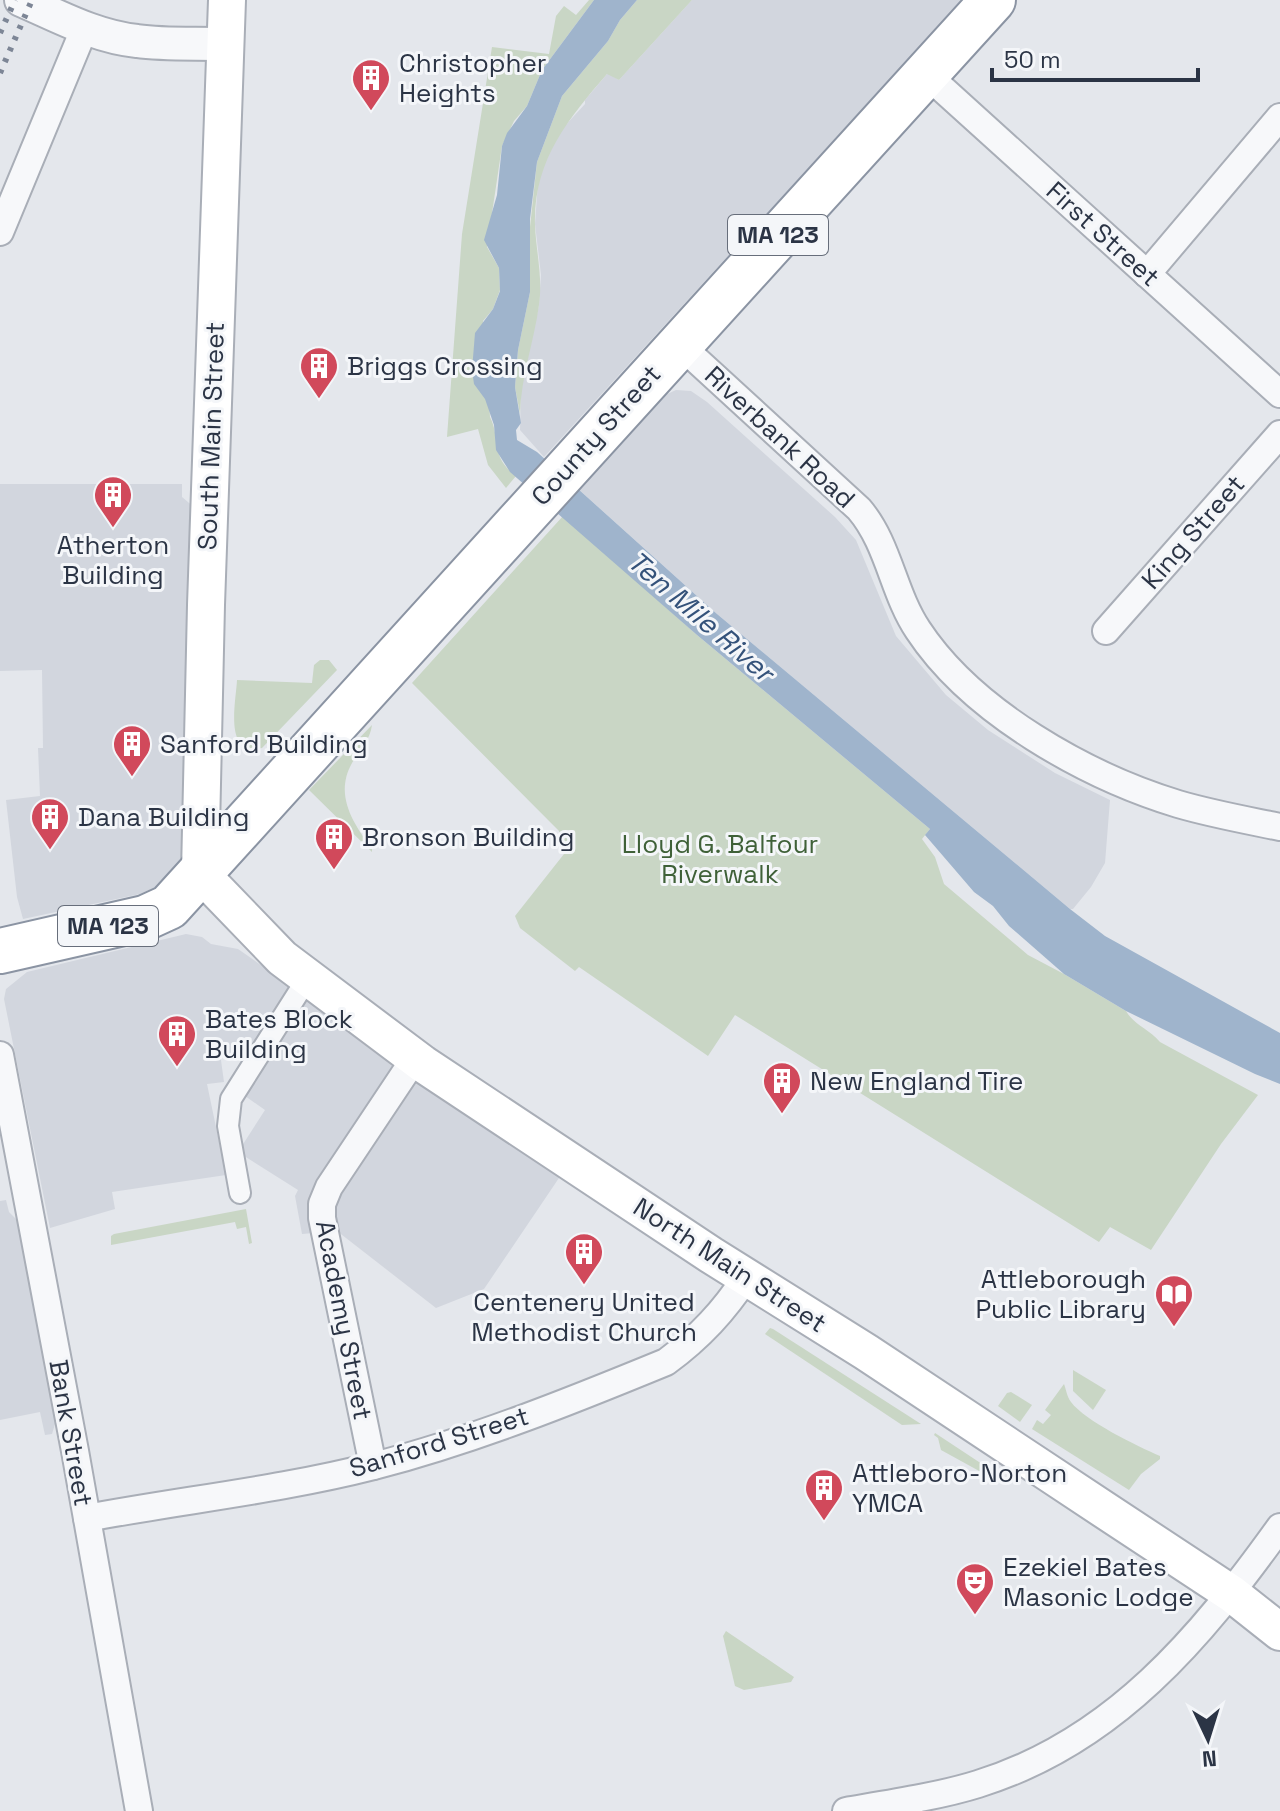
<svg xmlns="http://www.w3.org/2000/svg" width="1280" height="1811" font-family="'Space Grotesk',sans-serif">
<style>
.built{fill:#d2d6de}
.green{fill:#c9d6c5}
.water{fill:#9fb4cc}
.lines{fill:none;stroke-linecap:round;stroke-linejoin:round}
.pedestrian-casing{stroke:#a9aeb7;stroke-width:24}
.minor-casing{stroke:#a9aeb7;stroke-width:30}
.tertiary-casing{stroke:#a9aeb7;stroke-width:36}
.secondary-casing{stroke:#a9aeb7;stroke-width:40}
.trunk-casing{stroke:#8b94a3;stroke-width:48}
.pedestrian{stroke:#f7f8fa;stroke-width:20}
.minor{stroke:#f7f8fa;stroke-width:26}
.tertiary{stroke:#f7f8fa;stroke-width:32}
.secondary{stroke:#fff;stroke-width:36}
.trunk{stroke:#fff;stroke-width:44}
.rail{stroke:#7d8696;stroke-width:6;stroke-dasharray:4 8;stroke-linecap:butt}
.labels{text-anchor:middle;stroke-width:6;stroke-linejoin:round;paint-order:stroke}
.shield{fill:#f4f6f9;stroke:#676e7b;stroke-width:2}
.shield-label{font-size:24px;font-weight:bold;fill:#2b3445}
.poi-label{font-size:26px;fill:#2b3445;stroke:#f4f6f9;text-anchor:start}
.street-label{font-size:26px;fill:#2b3445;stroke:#f4f6f9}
.park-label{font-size:26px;fill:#3f6138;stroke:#f4f6f9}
.water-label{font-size:28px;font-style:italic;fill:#34527a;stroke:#f4f6f9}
</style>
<rect width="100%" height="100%" fill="#e4e7ec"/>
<!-- built -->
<g class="built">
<path d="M692,0H962L544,457L520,430L521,389L539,305L541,275L535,224L538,182L547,157L561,130L585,104V100L608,73L619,80Z"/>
<path d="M676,390L691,391L707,402L835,517L856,540L896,636L946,695L988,730L1055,773L1110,800L1105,863L1091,887L1073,909H1070L717,614L576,487L663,396Z"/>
<path d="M0,484H182V497L195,508L183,743V851L179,869L160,885L140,894L23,919L17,897L6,800L40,796L38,748H43L42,670L0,671Z"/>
<path d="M186,934L202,937L211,944L238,949L561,1175L484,1289L436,1308L337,1231L302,1234L295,1196L298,1190L238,1152L265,1110L245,1096L299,1013L283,1002L243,1062L222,1050L220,1053L224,1082L207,1084L226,1175L112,1192L115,1209L50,1228L4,999L6,989L27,972Z"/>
<path d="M6,1200L9,1212L21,1224L58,1414L52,1434L45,1435L40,1412L0,1420V1201Z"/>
</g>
<!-- green -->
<g class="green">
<path d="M589,0H594L542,70L527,106L514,121L502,146L487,247L499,268L500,290L493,309L483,321L490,417C501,439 490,457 516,476L506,488L488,465L478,429L447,437L462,234L492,47L549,54L556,16L564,6L576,15Z"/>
<path d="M637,0H692L619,80L607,74C568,119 533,161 535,225C536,252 543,277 539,305C534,342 521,376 520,414L515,387L518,350L530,292V227L537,162L562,96L608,41L620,20Z"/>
<path d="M563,516L697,635L930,829L922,839L935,857L944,884L1028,955L1064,974L1126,1011C1134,1025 1149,1029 1160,1042L1258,1095L1221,1144L1151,1250L1110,1227L1099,1242L735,1015L708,1056L579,967L575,971L520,928L515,916L564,854L559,831L412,683Z"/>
<path d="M320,660H329L337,670L262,748C223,758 236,702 237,680L312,683L314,665Z"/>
<path d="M372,725C370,740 360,750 352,763C334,795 353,823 372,849V852L309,790Z"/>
<path d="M246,1209L252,1243L249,1244L246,1227L237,1229L235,1222L111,1245V1236L114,1234Z"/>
<path d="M770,1328L773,1329L921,1424L902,1425L765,1334Z"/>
<path d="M1073,1370L1106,1390L1093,1410L1073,1391Z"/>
<path d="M1064,1384C1066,1389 1067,1397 1071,1402C1085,1421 1137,1446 1160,1456V1459L1141,1474L1129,1490L1032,1429L1037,1420L1043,1424L1051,1415L1045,1410Z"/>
<path d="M1011,1392L1032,1405L1020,1422L998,1406L1007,1393Z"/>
<path d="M935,1433L985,1466L981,1472L941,1450L938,1438L934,1435Z"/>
<path d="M726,1631L794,1677L791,1682L744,1690L735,1686L723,1636Z"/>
</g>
<!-- water -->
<path class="water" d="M594,0H637L620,20L608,41L562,96L537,162L530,219V292L518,350L515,387L521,423L516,430L517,440L537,452L717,614L1070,909L1105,936L1280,1033V1084L1255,1074L1126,1011L1064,974L1009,926L993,906L974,892L925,835L930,829L697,635L510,472L496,450L494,425L485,399L474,384L472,370L475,333L493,309L500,291L499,268L484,240L497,195L502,146L507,133L527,106L542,70Z"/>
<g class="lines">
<defs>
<path id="pedestrian" d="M240,1193L228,1126L231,1099L307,979"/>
<g id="minor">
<path d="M926,74L1280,394"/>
<path d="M0,232L85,27"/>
<path d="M1147,274L1280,117"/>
<path d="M679,344L859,509C889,544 893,593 918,630C972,712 1086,776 1178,804C1212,814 1246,820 1280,827"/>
<path d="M1106,631L1280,434"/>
<path d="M0,1055L75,1451L139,1811"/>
<path d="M373,1466L322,1218V1204L329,1187L415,1058"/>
<path d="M87,1518C182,1500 280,1490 374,1466C474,1440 571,1401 666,1362C700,1337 724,1311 747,1276"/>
<path d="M846,1811C887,1804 940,1796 978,1784C1114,1742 1201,1637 1280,1527"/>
</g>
<path id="tertiary" d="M21,0C58,16 96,37 137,41C165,45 195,43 224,44"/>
<path id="secondary" d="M227,0L206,605L200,873L282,958L423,1064L711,1255L866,1352L1103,1509L1232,1594L1280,1632"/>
<path id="trunk" d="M0,951L145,918L169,907L993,0"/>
</defs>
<!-- pedestrian casing -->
<use href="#pedestrian" class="pedestrian-casing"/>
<!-- minor casing -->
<use href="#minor" class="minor-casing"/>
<!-- tertiary casing -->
<use href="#tertiary" class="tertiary-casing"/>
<!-- secondary casing -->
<use href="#secondary" class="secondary-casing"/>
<!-- trunk casing -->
<use href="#trunk" class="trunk-casing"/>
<!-- pedestrian -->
<use href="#pedestrian" class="pedestrian"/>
<!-- minor -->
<use href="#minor" class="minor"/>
<!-- tertiary -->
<use href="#tertiary" class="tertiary"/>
<!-- secondary -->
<use href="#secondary" class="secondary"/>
<!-- trunk -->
<use href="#trunk" class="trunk"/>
<!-- rail -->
<g class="rail">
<path d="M0,33L15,0"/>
<path d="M0,73L32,0"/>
</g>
</g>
<!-- icons -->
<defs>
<symbol id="building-pin" viewBox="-11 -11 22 30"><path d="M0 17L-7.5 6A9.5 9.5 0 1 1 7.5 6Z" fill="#d1495b" stroke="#f4f6f9"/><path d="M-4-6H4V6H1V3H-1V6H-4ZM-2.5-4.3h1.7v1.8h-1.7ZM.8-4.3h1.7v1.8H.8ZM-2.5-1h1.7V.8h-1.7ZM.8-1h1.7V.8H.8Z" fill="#fff"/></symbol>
<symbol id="library-pin" viewBox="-11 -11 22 30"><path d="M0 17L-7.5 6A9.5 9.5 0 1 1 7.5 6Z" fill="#d1495b" stroke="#f4f6f9"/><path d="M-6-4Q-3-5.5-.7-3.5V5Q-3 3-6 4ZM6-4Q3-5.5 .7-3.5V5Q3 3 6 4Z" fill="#fff"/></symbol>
<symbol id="theatre-pin" viewBox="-11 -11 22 30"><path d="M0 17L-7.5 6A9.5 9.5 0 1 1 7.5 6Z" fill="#d1495b" stroke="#f4f6f9"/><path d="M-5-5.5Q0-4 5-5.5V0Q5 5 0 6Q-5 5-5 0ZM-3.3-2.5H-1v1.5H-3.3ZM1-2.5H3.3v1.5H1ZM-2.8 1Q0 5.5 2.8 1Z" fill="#fff"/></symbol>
</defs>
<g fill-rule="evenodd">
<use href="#building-pin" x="349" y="56" width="44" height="60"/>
<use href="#building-pin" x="297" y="344" width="44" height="60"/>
<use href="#building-pin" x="91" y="473" width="44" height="60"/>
<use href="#building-pin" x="110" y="722" width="44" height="60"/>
<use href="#building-pin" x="28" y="795" width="44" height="60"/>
<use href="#building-pin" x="312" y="815" width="44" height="60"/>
<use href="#building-pin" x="155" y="1012" width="44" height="60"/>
<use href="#building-pin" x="760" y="1059" width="44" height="60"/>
<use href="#building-pin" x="562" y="1230" width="44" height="60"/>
<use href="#library-pin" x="1152" y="1272" width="44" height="60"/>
<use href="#building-pin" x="802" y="1466" width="44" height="60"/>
<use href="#theatre-pin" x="953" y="1560" width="44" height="60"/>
</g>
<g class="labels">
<!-- shield labels -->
<g class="shield">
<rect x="728" y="215" width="100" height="40" rx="6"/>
<rect x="58" y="906" width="100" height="40" rx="6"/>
</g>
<g class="shield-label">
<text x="778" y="243">MA 123</text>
<text x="108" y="934">MA 123</text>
</g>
<!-- poi labels -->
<g class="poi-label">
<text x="399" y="72">Christopher<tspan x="399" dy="30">Heights</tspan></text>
<text x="347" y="375">Briggs Crossing</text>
<text x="113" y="554" text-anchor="middle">Atherton<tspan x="113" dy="30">Building</tspan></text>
<text x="160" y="753">Sanford Building</text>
<text x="78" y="826">Dana Building</text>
<text x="362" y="846">Bronson Building</text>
<text x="205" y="1028">Bates Block<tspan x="205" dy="30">Building</tspan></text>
<text x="810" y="1090">New England Tire</text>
<text x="1146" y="1288" text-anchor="end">Attleborough<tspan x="1146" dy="30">Public Library</tspan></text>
<text x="584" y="1311" text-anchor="middle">Centenery United<tspan x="584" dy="30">Methodist Church</tspan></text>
<text x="852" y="1482">Attleboro-Norton<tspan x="852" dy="30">YMCA</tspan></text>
<text x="1003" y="1576">Ezekiel Bates<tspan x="1003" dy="30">Masonic Lodge</tspan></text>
</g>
<!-- street labels -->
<g class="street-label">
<text transform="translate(1103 234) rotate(42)" y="9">First Street</text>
<text transform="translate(596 435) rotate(-48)" y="9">County Street</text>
<text transform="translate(211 436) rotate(-88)" y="9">South Main Street</text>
<text transform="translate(780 437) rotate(43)" y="9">Riverbank Road</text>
<text transform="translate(1193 532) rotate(-49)" y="9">King Street</text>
<text transform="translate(730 1265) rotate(33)" y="9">North Main Street</text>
<text transform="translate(344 1320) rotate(79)" y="9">Academy Street</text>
<text transform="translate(71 1433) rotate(80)" y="9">Bank Street</text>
<text transform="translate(439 1442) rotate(-17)" y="9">Sanford Street</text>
</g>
<!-- park labels -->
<g class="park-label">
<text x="720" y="853">Lloyd G. Balfour<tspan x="720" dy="30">Riverwalk</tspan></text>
</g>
<!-- water labels -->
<g class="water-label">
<text transform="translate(701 616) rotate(41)" y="10">Ten Mile River</text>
</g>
</g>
<!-- north arrow -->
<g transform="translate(1208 1739) rotate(176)" stroke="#f4f6f9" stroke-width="6" paint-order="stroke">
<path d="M0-6L14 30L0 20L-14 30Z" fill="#2b3445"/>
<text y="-12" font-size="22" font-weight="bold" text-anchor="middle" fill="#2b3445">N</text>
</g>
<!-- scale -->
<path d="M992 68v12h206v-12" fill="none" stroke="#2b3445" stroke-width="4"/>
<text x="1004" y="68" font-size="24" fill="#2b3445" stroke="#f4f6f9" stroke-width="6" paint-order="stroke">50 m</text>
</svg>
